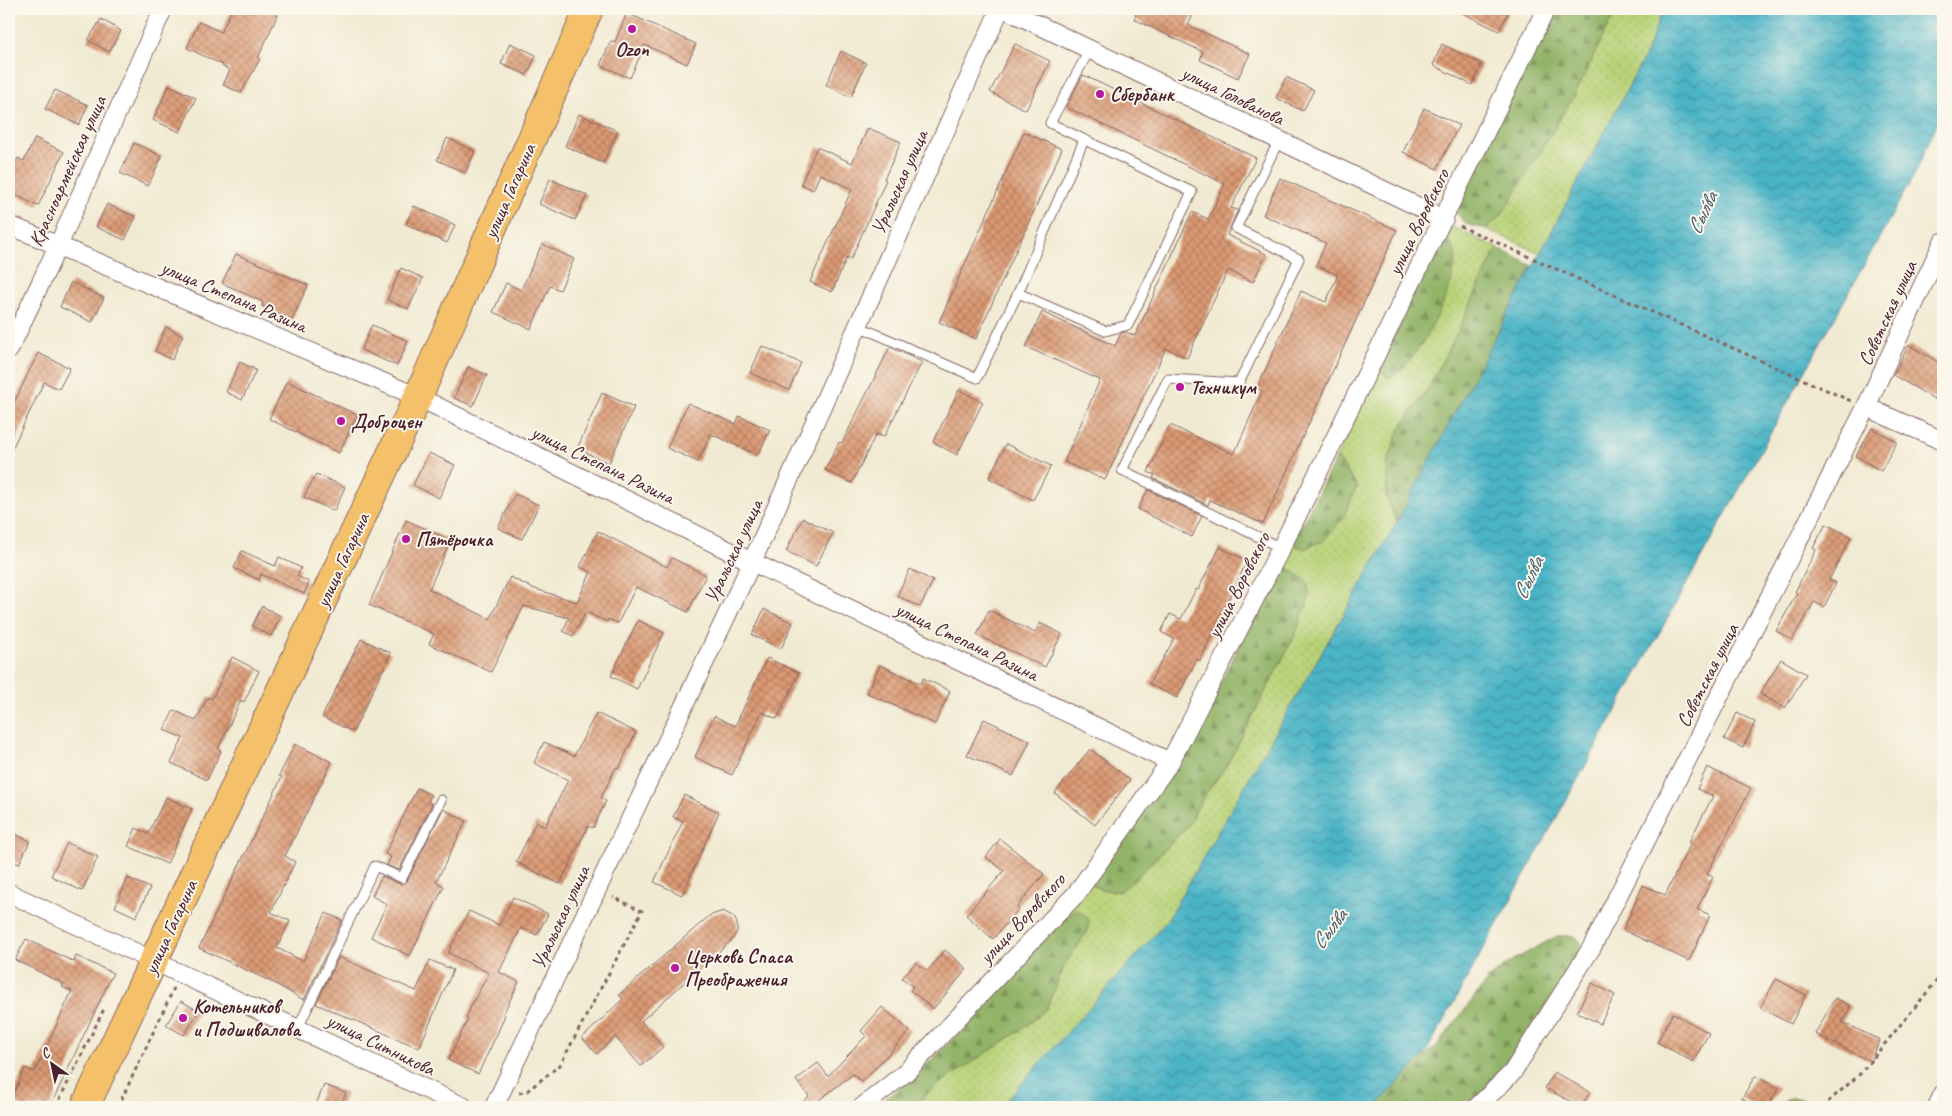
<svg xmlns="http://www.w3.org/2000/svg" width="1952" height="1116" font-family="Caveat,sans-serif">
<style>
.grass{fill:url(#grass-dots);stroke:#817851}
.forest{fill:url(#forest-firs);stroke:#6e6a4a}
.water{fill:url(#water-waves);stroke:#4a6a78}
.building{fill:url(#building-cross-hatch)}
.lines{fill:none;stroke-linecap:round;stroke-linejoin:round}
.service-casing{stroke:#846665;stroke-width:11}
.minor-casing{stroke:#846665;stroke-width:20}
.primary-casing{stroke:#846665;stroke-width:30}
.path{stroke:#846665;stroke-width:3;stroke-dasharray:4 4;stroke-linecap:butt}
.service{stroke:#fff;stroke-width:9}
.minor{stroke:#fff;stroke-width:18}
.primary{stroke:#f4c16a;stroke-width:28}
.poi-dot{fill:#b5179e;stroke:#fbf7ec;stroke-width:2}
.labels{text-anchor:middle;stroke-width:4;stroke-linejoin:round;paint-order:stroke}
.poi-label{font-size:20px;font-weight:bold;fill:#4a1f2b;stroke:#fbf7ec;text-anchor:start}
.street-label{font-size:20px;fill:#4a1f2b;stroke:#fbf7ec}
.water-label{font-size:21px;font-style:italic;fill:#4a5b69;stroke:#fbf7ec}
</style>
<defs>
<pattern id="grass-dots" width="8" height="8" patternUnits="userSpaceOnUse" patternTransform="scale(1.25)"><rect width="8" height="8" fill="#b8d277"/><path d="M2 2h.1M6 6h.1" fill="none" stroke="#a0b467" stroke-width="1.8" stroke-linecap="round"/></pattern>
<pattern id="forest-firs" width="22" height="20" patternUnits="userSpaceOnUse" patternTransform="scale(1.25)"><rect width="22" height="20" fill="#92b468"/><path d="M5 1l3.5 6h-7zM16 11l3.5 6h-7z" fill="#799256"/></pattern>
<pattern id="water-waves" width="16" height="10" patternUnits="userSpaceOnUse" patternTransform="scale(1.25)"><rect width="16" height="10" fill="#49b4c6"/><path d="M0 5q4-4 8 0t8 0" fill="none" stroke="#3f92a1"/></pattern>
<pattern id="building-cross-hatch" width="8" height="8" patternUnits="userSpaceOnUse" patternTransform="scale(1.25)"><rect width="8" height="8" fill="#db9a73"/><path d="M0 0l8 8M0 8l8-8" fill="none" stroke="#b47d5f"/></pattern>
</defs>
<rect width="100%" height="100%" fill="#fbf7ec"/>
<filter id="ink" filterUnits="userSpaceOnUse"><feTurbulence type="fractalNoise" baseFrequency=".02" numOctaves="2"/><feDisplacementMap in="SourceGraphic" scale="10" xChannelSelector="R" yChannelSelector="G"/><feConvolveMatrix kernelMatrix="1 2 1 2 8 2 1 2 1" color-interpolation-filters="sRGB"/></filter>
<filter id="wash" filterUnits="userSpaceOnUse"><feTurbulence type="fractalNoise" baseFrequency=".0096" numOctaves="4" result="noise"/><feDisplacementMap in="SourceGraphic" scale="20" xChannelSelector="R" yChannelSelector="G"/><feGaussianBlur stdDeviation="1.12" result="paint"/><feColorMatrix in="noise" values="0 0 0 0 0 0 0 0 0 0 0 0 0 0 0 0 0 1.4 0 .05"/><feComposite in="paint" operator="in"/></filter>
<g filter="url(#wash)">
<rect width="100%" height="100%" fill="#f1ead2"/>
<!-- grass -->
<g class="grass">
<path d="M1616,9H1663L1646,54L1540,253L1486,229L1501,216L1611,21Z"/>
<path d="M1446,224L1499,249L1494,254L1459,329L1429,387L1399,431L1386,495L1397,522L1166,922L1008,1099L998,1107H912L936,1086L1021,1030L1046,1009L1065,964L1087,932L1089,920L1065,916L1091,884L1100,889L1118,892L1128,885L1187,827L1202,799L1227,765L1295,635L1310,595L1306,580L1281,563L1292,543L1357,486L1337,457L1376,369Z"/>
</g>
<!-- forest -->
<g class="forest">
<path d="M1551,9H1616L1576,93L1501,216L1486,229L1466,224L1455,211Z"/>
<path d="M1441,233C1447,239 1454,246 1455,255C1458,282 1424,347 1405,366C1401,370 1395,374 1390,378L1376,369Z"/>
<path d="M1499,249L1533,266L1397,522L1386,495L1388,460L1399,431L1429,387L1459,329L1494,254Z"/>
<path d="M1337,457L1357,486L1343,518L1323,541L1304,549L1292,543Z"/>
<path d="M1281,563L1306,580L1310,595L1295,635L1227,765L1202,799L1187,827L1128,885L1118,892L1100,889L1091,884L1180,763Z"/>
<path d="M1076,910L1083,913L1089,920L1087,932L1065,964L1046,1009L1021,1030L936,1086L912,1107H875L918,1073L983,1009L1065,916Z"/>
<path d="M1557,936H1574L1581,942L1576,964L1491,1083L1469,1107H1375L1424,1056L1436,1047L1490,977L1510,962Z"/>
<path d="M1854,1096L1880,1100L1904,1107H1836Z"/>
<path d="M1791,1097L1811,1101L1810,1107H1777Z"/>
</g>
<!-- water -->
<path class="water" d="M1663,9H1943V109L1917,170L1424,1056L1375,1107H998L1008,1099L1166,922L1397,522L1646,54Z"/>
<g id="blocks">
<!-- building -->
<g class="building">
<path d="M232,9H267L278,14L258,58L260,59L241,93L223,85L230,70L222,66L223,65L187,48L199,22L221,32Z"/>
<path d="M1138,9H1196L1188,25L1250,54L1238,78L1200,60L1203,52L1134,19Z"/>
<path d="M1454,9H1510L1499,31Z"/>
<path d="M627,13L696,44L687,64L645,45L630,78L600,65L611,41L615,42Z"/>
<path d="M101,19L121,31L109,52L88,40Z"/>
<path d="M510,43L536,55L527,75L501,64Z"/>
<path d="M1015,44L1050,61L1026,110L990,92Z"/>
<path d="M1442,44L1482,64L1472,85L1433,65Z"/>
<path d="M841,51L866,63L851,97L826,85Z"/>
<path d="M1083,75L1256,158L1231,208L1238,210L1227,235L1266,254L1253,282L1228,270L1187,358L1166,348L1105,480L1064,462L1100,380L1026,347L1042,312L1115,346L1121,333L1126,332L1135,336L1192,212L1208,219L1225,184L1066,107Z"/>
<path d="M1286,77L1314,90L1303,111L1276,98Z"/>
<path d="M169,85L196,98L180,132L153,120Z"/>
<path d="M55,90L88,105L79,125L45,109Z"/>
<path d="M1424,108L1459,125L1437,169L1403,152Z"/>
<path d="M579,114L618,131L603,163L565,146Z"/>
<path d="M868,128L901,142L884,179L886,180L851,259L847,257L832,292L810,282L852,189L820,174L813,190L801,184L817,147L852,163Z"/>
<path d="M1024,132L1062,149L976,339L939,322Z"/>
<path d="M35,138L64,152L38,206L9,192V178L18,158L24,161Z"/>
<path d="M447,138L475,151L465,173L437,160Z"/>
<path d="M134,143L162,156L148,186L120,173Z"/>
<path d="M1280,178L1397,230L1263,524L1210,500L1208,505L1153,478L1155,475L1148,472L1170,425L1234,454L1262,391L1257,388L1301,291L1326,302L1338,275L1316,265L1326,243L1263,215Z"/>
<path d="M550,179L587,195L575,220L539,204Z"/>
<path d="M107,204L136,217L125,240L96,227Z"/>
<path d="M414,206L455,225L447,243L406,224Z"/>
<path d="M542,244L574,259L560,290L550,286L531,329L493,312L506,283L521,290Z"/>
<path d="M236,254L308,285L292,320L262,306L263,302L222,283Z"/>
<path d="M401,268L423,278L408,309L387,300Z"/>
<path d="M71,282L104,298L92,322L60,307Z"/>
<path d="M372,325L408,341L397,366L361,350Z"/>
<path d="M166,327L183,335L172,360L155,351Z"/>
<path d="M1909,345L1943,365V404L1893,375Z"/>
<path d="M762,346L801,363L789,390L750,373Z"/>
<path d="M890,347L922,362L884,437L876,434L852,483L825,470L839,442L842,443Z"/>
<path d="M38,353L70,368L59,389L44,382L9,455V413Z"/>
<path d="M240,362L256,370L242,400L226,392Z"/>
<path d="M468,367L487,375L473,406L454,398Z"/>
<path d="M287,381L357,415L339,453L269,419Z"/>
<path d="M959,390L983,402L957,455L933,442Z"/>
<path d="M602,393L634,407L609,463L577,449Z"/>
<path d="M688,403L736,424L739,416L770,430L758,455L711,434L698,462L667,448Z"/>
<path d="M1872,428L1897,442L1881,471L1856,456Z"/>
<path d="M1006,444L1051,466L1033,500L989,478Z"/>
<path d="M429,453L455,465L439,498L413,485Z"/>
<path d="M316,474L345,487L334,511L304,497Z"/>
<path d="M1148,490L1202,516L1192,537L1138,509Z"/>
<path d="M515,494L539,505L522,539L498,528Z"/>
<path d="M803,518L833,533L816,566L786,551Z"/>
<path d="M406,520L451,540L429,589L490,619L510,577L532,588L577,602L591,572L580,567L598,531L667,567L672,558L706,575L688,612L636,587L618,623L608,619L607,622L586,612L573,636L563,631L569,618L524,606L491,672L429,644L434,634L369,605Z"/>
<path d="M1826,524L1851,537L1829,580L1836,583L1824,607L1814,602L1792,640L1776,631L1797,593L1795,592L1816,550L1813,548Z"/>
<path d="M1220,547L1247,561L1200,660L1197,659L1177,698L1149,684L1174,639L1161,632L1170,614L1181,619L1196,589L1198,590Z"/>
<path d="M242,551L275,566L279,557L301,568L297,576L309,582L304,594L261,574L259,580L234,568Z"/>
<path d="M910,569L933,581L920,607L897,596Z"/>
<path d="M262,606L281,616L271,636L252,626Z"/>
<path d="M764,609L793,623L781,649L752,635Z"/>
<path d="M989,610L1035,633L1040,623L1062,634L1045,667L977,635Z"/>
<path d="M638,620L664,633L637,689L611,676Z"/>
<path d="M361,639L391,653L353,732L322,717Z"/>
<path d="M232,657L259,671L244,702L241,700L218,749L221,751L207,780L171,763L183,738L164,730L174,710L196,721L208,697L212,699Z"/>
<path d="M767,658L799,673L777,719L762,712L732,775L695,757L714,716L735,726Z"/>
<path d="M1781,659L1806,674L1785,708L1760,694Z"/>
<path d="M880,665L921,684L923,678L950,691L935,724L867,693Z"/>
<path d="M596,713L636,732L619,768L616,767L601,798L606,801L593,828L588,826L560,884L516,862L536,822L545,827L568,780L534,763L544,742L574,756Z"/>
<path d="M1737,713L1755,722L1743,748L1724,739Z"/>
<path d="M984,719L1030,741L1013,776L967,755Z"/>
<path d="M295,744L332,762L285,856L295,862L271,912L290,921L277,948L303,961L326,913L342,920L304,1000L276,984L199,948L282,777L279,776Z"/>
<path d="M1090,749L1130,780L1095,825L1055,793Z"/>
<path d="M1707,767L1751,788L1707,874L1713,877L1697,909L1710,915L1689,961L1623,930L1643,885L1665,895L1691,843L1689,842L1713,796L1697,789Z"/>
<path d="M417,788L431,795L428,802L432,804L399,870L387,865L391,857L385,854Z"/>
<path d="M684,795L719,812L682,895L654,882L683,821L673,817Z"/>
<path d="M166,797L192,809L167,864L128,846L136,828L148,834Z"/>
<path d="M443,809L466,821L436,882L444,886L410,956L371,937L387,904L372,896L382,876L400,884L407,881Z"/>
<path d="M9,831L30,841L19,864L9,859Z"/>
<path d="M1000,839L1044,874L1017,907L1019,909L993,939L966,915L1004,871L986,857Z"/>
<path d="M67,843L98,857L82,891L51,876Z"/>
<path d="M128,878L150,888L136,917L115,907Z"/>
<path d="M513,897L548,914L537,935L521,928L499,972L519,982L503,1014L505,1015L498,1032L478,1074L448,1060L468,1019L466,1018L473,1002L489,973L448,953L469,911L499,925Z"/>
<path d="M723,911L734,917L737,923V932L731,941L641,1021L663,1047L641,1066L615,1037L597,1054L582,1038L623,999L619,995L709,916Z"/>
<path d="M26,939L74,962L76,956L113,973L50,1107H22L10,1102L25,1068L35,1072L72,991L62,987L64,984L15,960Z"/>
<path d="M945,950L967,969L933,1009L910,990L913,987L902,978L916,962L927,971Z"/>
<path d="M339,957L416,991L430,960L453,970L419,1048L316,1004Z"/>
<path d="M1776,979L1806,995L1791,1024L1760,1008Z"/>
<path d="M1592,983L1615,995L1600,1024L1577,1012Z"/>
<path d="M1835,998L1851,1006L1842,1022L1880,1040L1870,1061L1815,1034Z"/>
<path d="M181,1001L199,1011L184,1035L166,1025Z"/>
<path d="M882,1007L910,1031L862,1082L853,1074L810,1107H806L802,1103L809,1096L796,1080L818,1063L828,1076L866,1036L861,1031Z"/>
<path d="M1673,1013L1709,1033L1693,1062L1657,1042Z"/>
<path d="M1554,1072L1590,1092L1581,1107L1545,1088Z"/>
<path d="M1755,1076L1779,1088L1767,1107H1757L1742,1098Z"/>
<path d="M324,1085L346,1093L340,1107H315Z"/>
</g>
</g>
</g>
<g filter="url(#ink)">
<use href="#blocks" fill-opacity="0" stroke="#846665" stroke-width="1"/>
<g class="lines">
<defs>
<g id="service">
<path d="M1279,140L1236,228L1299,259L1239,383L1168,379L1122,470L1281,548"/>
<path d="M1018,293L1084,140"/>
<path d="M858,326L977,378L1018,293L1105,331L1128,325L1192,192L1050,123L1090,49"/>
<path d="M298,1028L375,866L402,878L441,800"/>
</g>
<g id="minor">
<path d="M1005,9L1444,219"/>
<path d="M9,225L418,397L752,562L1170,762"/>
<path d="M9,350L58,246L163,9"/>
<path d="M1866,407L1943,441"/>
<path d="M9,893L464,1107"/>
<path d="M494,1107L752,562L1000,9"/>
<path d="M862,1107L905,1073L1076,894L1170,762L1281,548L1546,9"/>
<path d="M1477,1107L1512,1073L1592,947L1866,407L1943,242"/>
<path d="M1937,1107L1943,1094"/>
</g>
<path id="primary" d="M85,1107L418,397L589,9"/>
</defs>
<!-- service casing -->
<use href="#service" class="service-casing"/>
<!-- minor casing -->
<use href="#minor" class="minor-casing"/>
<!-- primary casing -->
<use href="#primary" class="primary-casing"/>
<!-- path -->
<g class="path">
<path d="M1460,226L1851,401"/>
<path d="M519,1093L527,1091L560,1065L642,911L613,897"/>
<path d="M56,1107L104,1009"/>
<path d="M118,1107L174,988"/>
<path d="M1822,1107L1860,1074L1943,973"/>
</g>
<!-- service -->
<use href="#service" class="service"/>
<!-- minor -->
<use href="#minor" class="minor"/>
<!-- primary -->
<use href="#primary" class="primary"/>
</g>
</g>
<!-- markers -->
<g class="poi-dot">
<circle cx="632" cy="29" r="5"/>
<circle cx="1100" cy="94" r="5"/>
<circle cx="1180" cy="387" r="5"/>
<circle cx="341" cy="421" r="5"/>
<circle cx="406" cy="539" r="5"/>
<circle cx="675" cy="968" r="5"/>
<circle cx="183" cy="1018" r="5"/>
</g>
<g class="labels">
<!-- poi labels -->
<g class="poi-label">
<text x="632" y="56" text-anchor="middle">Ozon</text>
<text x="1110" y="101">Сбербанк</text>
<text x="1190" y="394">Техникум</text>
<text x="351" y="428">Доброцен</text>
<text x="416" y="546">Пятёрочка</text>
<text x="685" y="963">Церковь Спаса<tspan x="685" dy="23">Преображения</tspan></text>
<text x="193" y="1013">Котельников<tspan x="193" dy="23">и Подшивалова</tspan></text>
</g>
<!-- street labels -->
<g class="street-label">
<text transform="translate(1233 95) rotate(26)" y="7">улица Голованова</text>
<text transform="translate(67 171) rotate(-66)" y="7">Красноармейская улица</text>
<text transform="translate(899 182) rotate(-66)" y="7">Уральская улица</text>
<text transform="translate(509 191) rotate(-66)" y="7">улица Гагарина</text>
<text transform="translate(1418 222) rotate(-64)" y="7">улица Воровского</text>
<text transform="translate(234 296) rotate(23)" y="7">улица Степана Разина</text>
<text transform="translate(1887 313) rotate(-65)" y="7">Советская улица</text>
<text transform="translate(603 464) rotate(26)" y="7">улица Степана Разина</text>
<text transform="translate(733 551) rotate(-65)" y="7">Уральская улица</text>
<text transform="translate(342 560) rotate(-65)" y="7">улица Гагарина</text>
<text transform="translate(1238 585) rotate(-63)" y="7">улица Воровского</text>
<text transform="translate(967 641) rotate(26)" y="7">улица Степана Разина</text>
<text transform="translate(1707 675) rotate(-63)" y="7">Советская улица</text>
<text transform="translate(560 917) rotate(-65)" y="7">Уральская улица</text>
<text transform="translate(1022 918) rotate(-47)" y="7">улица Воровского</text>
<text transform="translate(170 927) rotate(-65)" y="7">улица Гагарина</text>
<text transform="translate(381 1044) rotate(26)" y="7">улица Ситникова</text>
</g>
<!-- water labels -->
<g class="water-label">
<text transform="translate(1702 213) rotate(-64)" y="7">Сы́лва</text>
<text transform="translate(1528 578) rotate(-64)" y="7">Сы́лва</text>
<text transform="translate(1329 929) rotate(-52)" y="7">Сы́лва</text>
</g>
</g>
<!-- margin -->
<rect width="1952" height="1116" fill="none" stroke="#fbf7ec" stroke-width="30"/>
<!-- north arrow -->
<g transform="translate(52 1064) rotate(327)" stroke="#fbf7ec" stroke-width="4" paint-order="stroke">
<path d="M0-4L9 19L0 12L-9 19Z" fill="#4a1f2b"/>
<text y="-8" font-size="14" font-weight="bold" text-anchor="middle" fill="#4a1f2b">С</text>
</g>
</svg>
